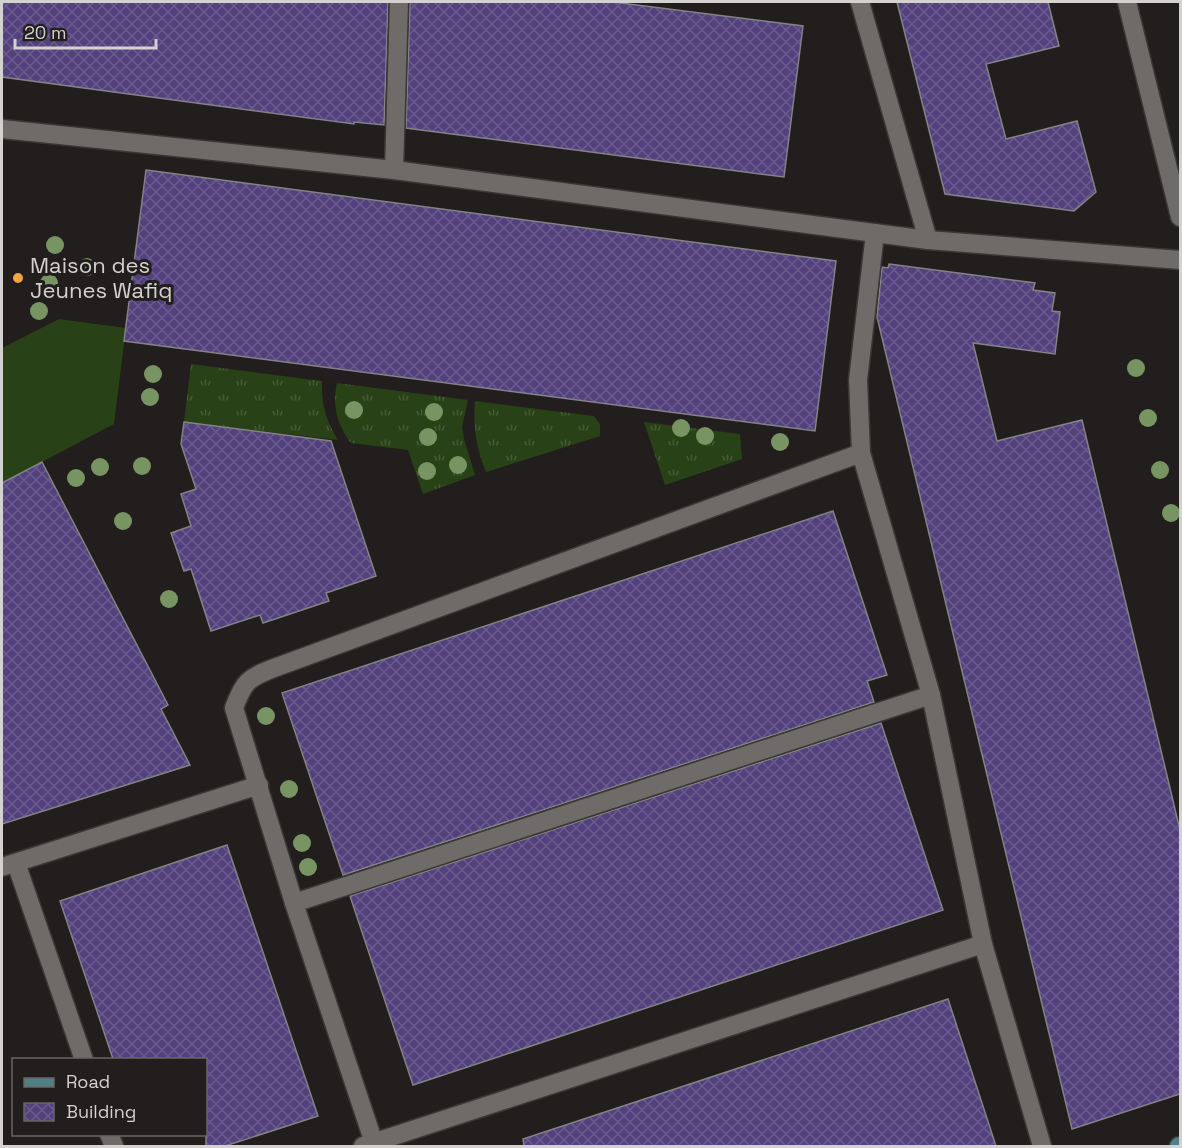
<svg xmlns="http://www.w3.org/2000/svg" width="1182" height="1148" font-family="'Space Grotesk',sans-serif">
<style>
.grass{fill:url(#grass-tufts)}
.pitch{fill:#284116}
.building{fill:url(#building-cross-hatch);stroke:#838285;stroke-width:1.5}
.lines{fill:none;stroke-linecap:round;stroke-linejoin:round}
.minor-casing{stroke:#3a3837;stroke-width:21}
.major-casing{stroke:#3a3837;stroke-width:21}
.minor{stroke:#6e6b69;stroke-width:18}
.major{stroke:#4e8185;stroke-width:18}
.tree{fill:#789463}
.poi-dot{fill:#f2a542;stroke:#211e1d;stroke-width:2}
.labels{text-anchor:middle;stroke-width:6;stroke-linejoin:round;paint-order:stroke}
.poi-label{font-size:22px;fill:#d4d2d1;stroke:#211e1d;text-anchor:start}
</style>
<defs>
<pattern id="grass-tufts" width="24" height="20" patternUnits="userSpaceOnUse" patternTransform="scale(1.5)"><rect width="24" height="20" fill="#284116"/><path d="M3 7l-1-3M5 7V3M7 7l1-3M15 17l-1-3M17 17v-4M19 17l1-3" fill="none" stroke="#465c37"/></pattern>
<pattern id="building-cross-hatch" width="8" height="8" patternUnits="userSpaceOnUse" patternTransform="scale(1.5)"><rect width="8" height="8" fill="#53417d"/><path d="M0 0l8 8M0 8l8-8" fill="none" stroke="#6b5c8e"/></pattern>
</defs>
<rect width="100%" height="100%" fill="#211e1d"/>
<!-- grass -->
<g class="grass">
<path d="M191,364L322,381C321,404 326,421 338,440L184,422Z"/>
<path d="M337,383L468,400L462,427L464,439L475,475L423,494L408,450L351,443C337,424 332,406 337,383Z"/>
<path d="M475,401L594,416L600,424V436L486,472C476,448 473,427 475,401Z"/>
<path d="M644,422L740,434L742,459L665,485Z"/>
</g>
<!-- pitch -->
<path class="pitch" d="M59,319L126,328L114,424L2,483V348Z"/>
<!-- building -->
<g class="building">
<path d="M2,2H388L384,125L354,122V124L2,77Z"/>
<path d="M410,2H613L803,26L784,177L406,128Z"/>
<path d="M897,2H1048L1059,46L986,64L1006,139L1077,121L1096,192L1074,211L945,194Z"/>
<path d="M146,170L836,261L815,431L124,341Z"/>
<path d="M889,264L1035,283L1033,290L1055,293L1052,311L1060,312L1055,354L973,343L997,441L1082,420L1180,830V1094L1072,1129L877,317L882,267L888,268Z"/>
<path d="M184,422L331,441L376,576L326,593L329,601L263,623L260,615L211,631L191,569L184,571L171,533L191,526L181,494L196,489L181,444Z"/>
<path d="M42,462L168,705L161,709L190,765L2,824V483Z"/>
<path d="M833,511L887,675L867,681L874,702L343,875L282,693Z"/>
<path d="M881,723L943,910L413,1085L350,896Z"/>
<path d="M227,845L318,1116L225,1146H206V1059H113L60,901Z"/>
<path d="M948,999L996,1146H524L523,1139Z"/>
</g>
<g class="lines">
<defs>
<g id="minor">
<path d="M860,2L928,240"/>
<path d="M1127,2L1180,217"/>
<path d="M2,129L394,170L928,240L1180,260"/>
<path d="M394,170L399,2"/>
<path d="M875,233L858,380L861,453L931,695L983,944L1042,1146"/>
<path d="M16,863L84,1060"/>
<path d="M2,867L259,785"/>
<path d="M294,903L931,695"/>
<path d="M109,1134L114,1146"/>
<path d="M363,1146L983,944"/>
<path d="M375,1146L294,903L234,708C244,681 248,678 274,668L861,453"/>
</g>
<path id="major" d="M1179,1146H1180"/>
</defs>
<!-- minor casing -->
<use href="#minor" class="minor-casing"/>
<!-- major casing -->
<use href="#major" class="major-casing"/>
<!-- minor -->
<use href="#minor" class="minor"/>
<!-- major -->
<use href="#major" class="major"/>
</g>
<!-- trees -->
<g class="tree">
<circle cx="55" cy="245" r="9"/>
<circle cx="87" cy="267" r="9"/>
<circle cx="49" cy="283" r="9"/>
<circle cx="39" cy="311" r="9"/>
<circle cx="1136" cy="368" r="9"/>
<circle cx="153" cy="374" r="9"/>
<circle cx="150" cy="397" r="9"/>
<circle cx="354" cy="410" r="9"/>
<circle cx="434" cy="412" r="9"/>
<circle cx="1148" cy="418" r="9"/>
<circle cx="681" cy="428" r="9"/>
<circle cx="705" cy="436" r="9"/>
<circle cx="428" cy="437" r="9"/>
<circle cx="780" cy="442" r="9"/>
<circle cx="458" cy="465" r="9"/>
<circle cx="142" cy="466" r="9"/>
<circle cx="100" cy="467" r="9"/>
<circle cx="1160" cy="470" r="9"/>
<circle cx="427" cy="471" r="9"/>
<circle cx="76" cy="478" r="9"/>
<circle cx="1171" cy="513" r="9"/>
<circle cx="123" cy="521" r="9"/>
<circle cx="169" cy="599" r="9"/>
<circle cx="266" cy="716" r="9"/>
<circle cx="289" cy="789" r="9"/>
<circle cx="302" cy="843" r="9"/>
<circle cx="308" cy="867" r="9"/>
</g>
<!-- markers -->
<circle class="poi-dot" cx="18" cy="278" r="6"/>
<g class="labels">
<!-- poi labels -->
<g class="poi-label">
<text x="30" y="273">Maison des<tspan x="30" dy="25">Jeunes Wafiq</tspan></text>
</g>
</g>
<!-- border -->
<rect width="1182" height="1148" fill="none" stroke="#d4d2d1" stroke-width="6"/>
<!-- legend -->
<rect x="12" y="1058" width="195" height="78" fill="#211e1d" stroke="#696665" stroke-width="1.5"/>
<rect x="24" y="1078" width="30" height="9" fill="#4e8185" stroke="#696665" stroke-width="1.5"/>
<text x="66" y="1088" font-size="18" fill="#d4d2d1">Road</text>
<rect x="24" y="1103" width="30" height="18" fill="url(#building-cross-hatch)" stroke="#696665" stroke-width="1.5"/>
<text x="66" y="1118" font-size="18" fill="#d4d2d1">Building</text>
<!-- scale -->
<path d="M15 39v9h141v-9" fill="none" stroke="#d4d2d1" stroke-width="3"/>
<text x="24" y="39" font-size="18" fill="#d4d2d1" stroke="#211e1d" stroke-width="4.5" paint-order="stroke">20 m</text>
</svg>
